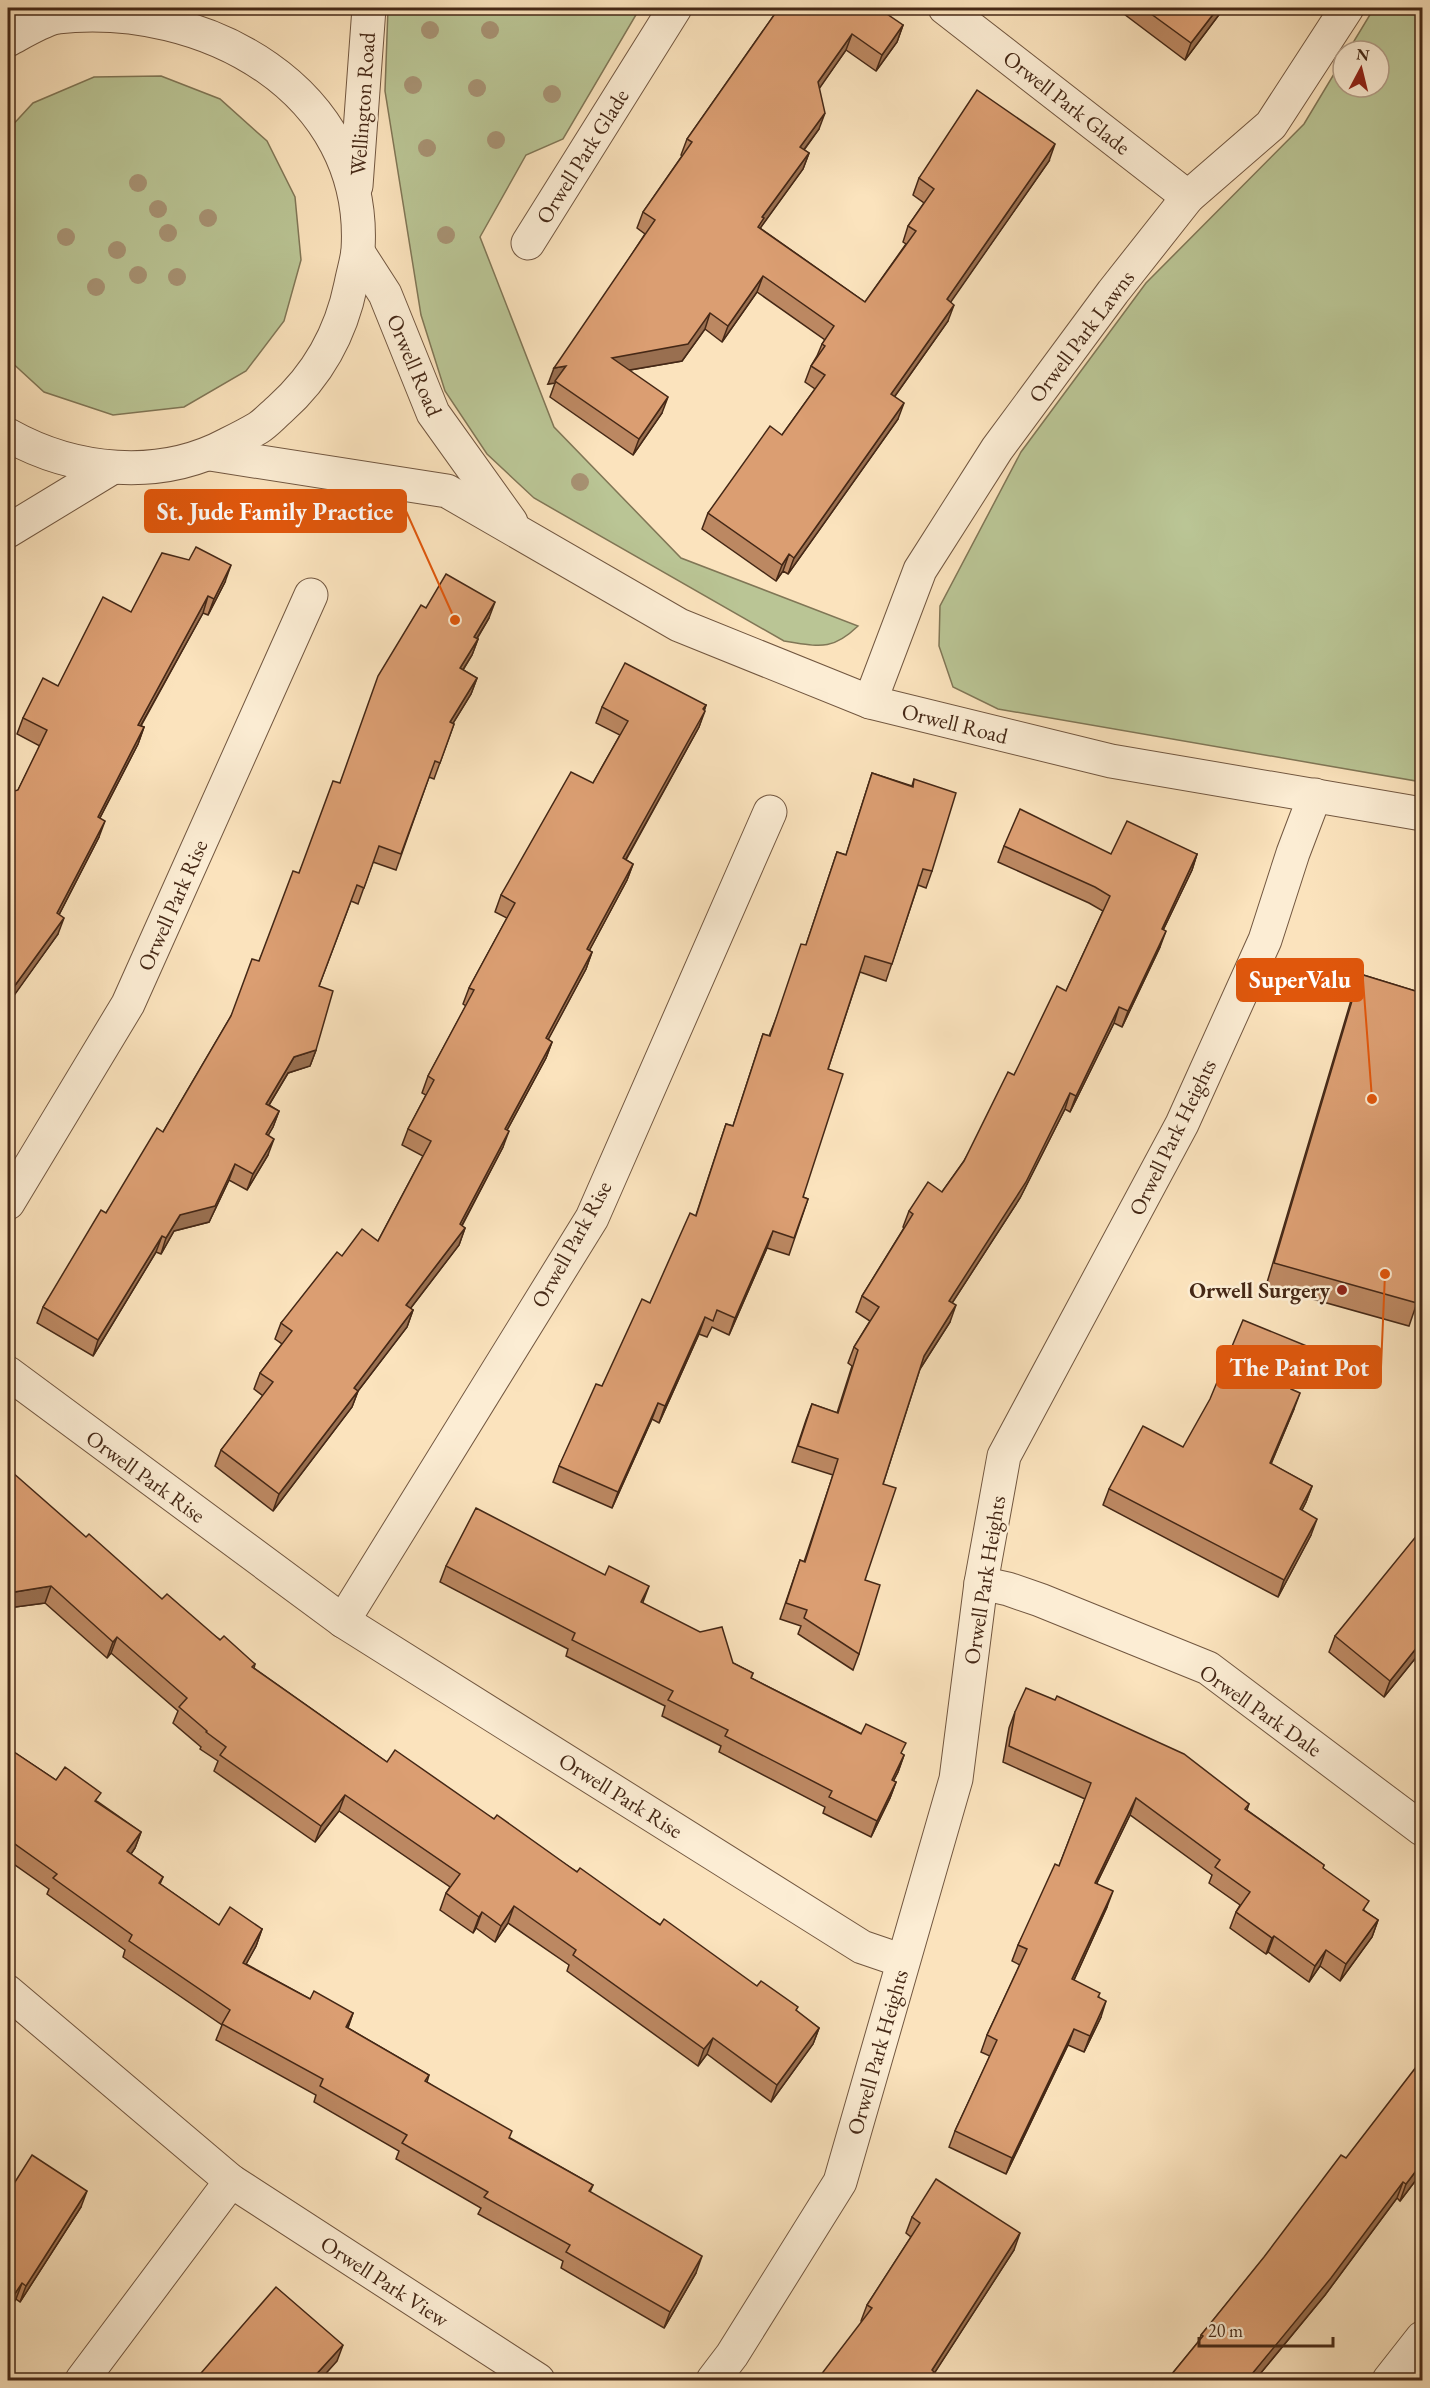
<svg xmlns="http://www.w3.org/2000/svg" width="1430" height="2388" font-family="'EB Garamond',serif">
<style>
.green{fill:#bac595;stroke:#807656;stroke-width:1.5}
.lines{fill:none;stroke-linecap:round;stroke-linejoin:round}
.minor-casing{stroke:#725740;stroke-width:35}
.tertiary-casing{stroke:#725740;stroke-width:35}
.minor{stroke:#fcedd4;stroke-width:33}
.tertiary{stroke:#fcedd4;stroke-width:33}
.tree{fill:#a79273}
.wall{fill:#bc8862;stroke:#452816;stroke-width:1.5}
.shaded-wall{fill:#996f50;stroke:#452816;stroke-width:1.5}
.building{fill:#db9e72;stroke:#452816;stroke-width:1.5}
.poi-dot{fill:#8f2418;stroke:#fcedd4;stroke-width:2}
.labels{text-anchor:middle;stroke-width:5;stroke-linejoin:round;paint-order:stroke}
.street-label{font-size:22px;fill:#452816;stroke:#fcedd4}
.poi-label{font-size:22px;font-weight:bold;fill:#452816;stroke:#fcedd4;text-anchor:end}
.leader{fill:none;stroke:#e0570c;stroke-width:2}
.callout-dot{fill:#e0570c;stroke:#fcedd4;stroke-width:2}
.callout{fill:#e0570c;stroke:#e0570c;stroke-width:2}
.callout-label{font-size:24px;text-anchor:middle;font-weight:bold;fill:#fff}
</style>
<rect width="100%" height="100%" fill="#fbe3bd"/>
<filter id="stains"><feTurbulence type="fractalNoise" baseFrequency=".00333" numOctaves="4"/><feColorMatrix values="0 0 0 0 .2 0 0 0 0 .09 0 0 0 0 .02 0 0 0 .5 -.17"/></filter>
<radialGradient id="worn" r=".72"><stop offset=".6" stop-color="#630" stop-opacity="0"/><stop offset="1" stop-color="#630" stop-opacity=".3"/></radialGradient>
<!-- green -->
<g class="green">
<path d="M388,8H640L563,139L526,155L480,237L554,427L681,558L858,626C831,652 818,646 784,641L534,498L487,454L445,391L421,315L385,91Z"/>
<path d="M1374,8H1422V782L998,709L953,687L939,646L940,606L1021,452L1146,283L1304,124L1343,59V87H1379V51H1348Z"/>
<path d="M161,76L220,99L267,141L295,197L301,260L284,321L246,371L184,407L113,415L44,392L8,359V130L33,103L94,77Z"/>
</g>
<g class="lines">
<defs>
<g id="minor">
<path d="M945,8L1188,197"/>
<path d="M8,14L57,17"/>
<path d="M528,243L675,8"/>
<path d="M358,252L385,294L433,413L511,522"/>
<path d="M210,454L447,491L679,625L870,702L1111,761L1422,814"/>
<path d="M870,702L920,570L997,449L1113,292L1188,197L1271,125L1347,8"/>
<path d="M8,1203L128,1004L311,595"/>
<path d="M8,1373L343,1621L862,1947L903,1961"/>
<path d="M981,1583L1008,1589L1040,1600L1208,1668L1422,1829"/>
<path d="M343,1621L592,1218L770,812"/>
<path d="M8,1992L231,2181L538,2380"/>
<path d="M82,2380L231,2181"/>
<path d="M713,2380L732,2355L840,2182L956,1779L981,1583L1004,1456L1182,1124L1265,940L1293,853L1315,795"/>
<path d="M1389,2380L1422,2338"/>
</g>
<g id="tertiary">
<path d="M8,40C23,32 39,22 56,17C206,0 368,91 358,250C357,261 353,273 351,284C341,334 318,375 280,409C273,415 266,423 258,428C248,434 238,439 228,444C159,481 74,472 8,435"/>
<path d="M356,186L369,8"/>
<path d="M8,531L110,469"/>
</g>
</defs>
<!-- minor casing -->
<use href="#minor" class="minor-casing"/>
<!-- tertiary casing -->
<use href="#tertiary" class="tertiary-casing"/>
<!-- minor -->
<use href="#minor" class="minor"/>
<!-- tertiary -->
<use href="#tertiary" class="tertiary"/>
</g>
<!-- trees -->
<g class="tree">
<circle cx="430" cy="30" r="9"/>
<circle cx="490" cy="30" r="9"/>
<circle cx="413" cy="85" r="9"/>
<circle cx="477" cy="88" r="9"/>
<circle cx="552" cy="94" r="9"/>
<circle cx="496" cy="140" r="9"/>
<circle cx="427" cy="148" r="9"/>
<circle cx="138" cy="183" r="9"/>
<circle cx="158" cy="209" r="9"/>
<circle cx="208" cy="218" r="9"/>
<circle cx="168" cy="233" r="9"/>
<circle cx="446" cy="235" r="9"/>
<circle cx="66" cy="237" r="9"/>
<circle cx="117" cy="250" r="9"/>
<circle cx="138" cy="275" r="9"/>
<circle cx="177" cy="277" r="9"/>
<circle cx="96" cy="287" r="9"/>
<circle cx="580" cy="482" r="9"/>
</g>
<!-- wall -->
<g class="wall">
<path d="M779,8L903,25L897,42L876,71L846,50L819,88V129L804,150L809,153L803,169L760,228L865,302L906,244L903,242L908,226L924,203L913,195L919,178L1049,161L950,302L948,321L895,396L898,419L788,574L783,571L776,581L702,529L708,513L782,435L815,389L805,382L811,366L817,356L822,344L825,340L757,292L722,342L705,329L682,361L630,370L662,413L633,455L550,397L555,383L548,384L645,234L637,228L643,212L682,156L681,155L687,139Z"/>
<path d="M1121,8H1224L1185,60L1120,11Z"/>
<path d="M225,582L208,615L203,613L141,726L144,727L138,744L100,818L99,837L59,915L58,934L10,1000L18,790L40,746L17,734L23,718L58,686L131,612Z"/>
<path d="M426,608L489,618L477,639H478L472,655L463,670L477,678L471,694L453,723L454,724L434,779L429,777L396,870L373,862L358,904L351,901L319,986L316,1050L310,1066L288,1073L269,1105L279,1111L273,1127L268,1135V1155L247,1190L229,1180L209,1222L174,1231L161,1254L156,1252L93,1356L37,1323L43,1307L106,1213L163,1132L231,1016L259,961L299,873L340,783Z"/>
<path d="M706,705L699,727L626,860L633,864L627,880L589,951L592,952L586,969L548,1039L552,1042L546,1058L507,1130L503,1147L462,1226L465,1228L459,1245L410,1309L413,1310L407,1327L358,1391L352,1407L273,1511L215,1466L221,1450L263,1396L254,1389L260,1373L282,1344L275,1339L281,1323L342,1256L378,1241L423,1156L402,1145L408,1129L426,1095L422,1093L428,1076L466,1006L463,1004L469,988L507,918L495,912L501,895L593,783L620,735L596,723L602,707Z"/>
<path d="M872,773L912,786L914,779L932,871L926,888L918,885L886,981L860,972L828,1069L803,1197L808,1199L789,1255L767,1248L729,1335L712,1327L707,1337L699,1334L659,1423L652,1419L612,1508L553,1482L559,1466L602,1386L650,1303L696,1215L726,1124L733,1126L763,1034L769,1036L806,945L837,852L846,855Z"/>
<path d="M1004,846L1111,854H1197L1192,870L1163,930L1160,947L1122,1027L1114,1023L1070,1112L1065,1109L1020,1198L952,1303L950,1322L920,1369L883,1484L865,1580L859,1654L853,1670L798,1634L801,1626L780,1619L800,1560L804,1562L833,1475L792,1462L806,1420L812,1404L837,1413L852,1366L848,1363L854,1347L870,1321L856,1312L862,1296L904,1228L903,1227L909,1211L942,1192L964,1161L1014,1075L1066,991L1103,911L1089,903L998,862Z"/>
<path d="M1360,974L1422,993V1295L1420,1294L1409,1326L1266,1286L1352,997Z"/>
<path d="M1303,1363L1292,1389L1294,1409L1271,1464L1312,1486L1306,1502L1302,1510L1311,1535L1278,1597L1103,1505L1109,1489L1183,1447Z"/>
<path d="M8,1476L162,1599L255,1664L254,1668L387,1762L494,1819L796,2011L819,2028L813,2044L771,2102L707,2054L698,2066L567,1971L569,1965L508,1923L495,1942L476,1928L473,1933L440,1910L446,1893L450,1887L339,1811L315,1842L214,1771L218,1761L200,1749L201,1747L173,1723L178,1711L111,1653L107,1658L45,1603L8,1608Z"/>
<path d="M446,1566L643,1603L733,1663L753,1673L751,1678L904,1755L898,1772L893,1781L896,1782L890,1798L871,1837L823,1813L825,1807L719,1752L721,1746L662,1716L665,1706L566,1656L568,1649L440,1582Z"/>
<path d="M1335,1636L1422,1650L1384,1697L1329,1652Z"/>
<path d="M1015,1712L1249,1804L1247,1810L1324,1865L1323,1868L1365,1911L1378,1920L1372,1937L1340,1981L1320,1966L1309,1982L1268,1952L1266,1954L1230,1928L1236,1912L1240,1905L1209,1883L1212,1875L1130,1815L1097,1883L1107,1907L1074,1980L1099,1997L1101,2017L1084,2052L1068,2045L1006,2174L949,2147L955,2131L990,2056L981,2052L987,2035L1020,1965L1012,1961L1018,1945L1059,1866L1085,1799L1003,1762L1009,1728Z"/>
<path d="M8,1748L56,1780L98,1802L141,1832L135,1848L131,1854L163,1877L160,1884L219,1925L262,1929L256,1946L246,1964L310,1999L353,2013L348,2028L429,2075L427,2082L510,2138L593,2185L590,2192L696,2273L664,2328L561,2268L563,2261L478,2214L481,2208L396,2159L399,2151L314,2102L316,2095L216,2040L222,2025L123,1957L125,1950L47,1894L49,1889L8,1860Z"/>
<path d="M1346,2158L1422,2172L1400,2201L1397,2198L1325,2295L1255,2380H1167L1199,2341L1201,2335Z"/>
<path d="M8,2193L81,2207L20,2302L16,2299Z"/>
<path d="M912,2217L1014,2250L931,2378L861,2321L867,2305L911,2237L906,2233Z"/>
</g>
<!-- shaded-wall -->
<g class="shaded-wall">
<path d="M1218,8H1224L1185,60L1191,43Z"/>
<path d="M903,25L897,42L876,71L882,55Z"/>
<path d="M852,34L846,50L812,99L818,82Z"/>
<path d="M825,113L819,129L794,163L800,147Z"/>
<path d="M1055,144L1049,161L941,316L947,299Z"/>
<path d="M809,153L803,169L761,227L758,235L752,243L762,217Z"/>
<path d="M763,276L757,292L722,342L728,326Z"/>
<path d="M954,305L948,321L885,410L891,394Z"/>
<path d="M710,313L705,329L682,361L606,374L612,358Z"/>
<path d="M566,366L555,383L548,384L554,368Z"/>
<path d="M668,397L662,413L633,455L639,439Z"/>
<path d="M904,403L898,419L788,574L794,558Z"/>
<path d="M789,554L783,571L776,581L782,565Z"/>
<path d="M231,565L225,582L208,615L214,599Z"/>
<path d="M208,596L203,613L132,741L138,725Z"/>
<path d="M495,602L489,618L468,653L474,637Z"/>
<path d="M478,639L472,655L454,684L460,668Z"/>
<path d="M477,678L471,694L444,738L450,722Z"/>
<path d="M706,705L701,719L705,711L699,727L617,875L623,858Z"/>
<path d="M144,727L138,744L92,833L98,817Z"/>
<path d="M105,821L99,837L51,930L57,913Z"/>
<path d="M1197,854L1192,870L1156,945L1162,929Z"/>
<path d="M633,864L627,880L581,966L587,949Z"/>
<path d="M64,918L58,934L8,1004V995Z"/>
<path d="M1166,931L1160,947L1122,1027L1128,1011Z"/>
<path d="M592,952L586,969L540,1055L546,1038Z"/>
<path d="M1119,1007L1114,1023L1070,1112L1076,1096Z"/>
<path d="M552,1042L546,1058L499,1145L505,1129Z"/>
<path d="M316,1050L310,1066L288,1073L260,1120L266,1104L294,1057Z"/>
<path d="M1070,1093L1065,1109L1020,1198L943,1317L949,1301Z"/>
<path d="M279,1111L273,1127L260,1150L266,1134Z"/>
<path d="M509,1131L503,1147L454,1240L460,1224Z"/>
<path d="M274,1139L268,1155L247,1190L253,1174Z"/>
<path d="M235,1164L229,1180L209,1222L174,1231L161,1254L166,1238L180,1215Z"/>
<path d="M465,1228L459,1245L400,1322L406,1305Z"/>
<path d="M773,1231L767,1248L729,1335L735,1318Z"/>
<path d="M162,1236L156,1252L93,1356L98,1340Z"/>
<path d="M956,1305L950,1322L918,1372L924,1356Z"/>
<path d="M413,1310L407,1327L348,1404L354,1388Z"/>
<path d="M705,1317L699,1334L659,1423L665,1406Z"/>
<path d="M358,1391L352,1407L273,1511L279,1494Z"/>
<path d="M1300,1393L1294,1409L1264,1480L1270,1463Z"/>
<path d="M658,1403L652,1419L612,1508L618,1492Z"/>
<path d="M1312,1486L1306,1502L1294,1525L1300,1509Z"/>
<path d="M1317,1519L1311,1535L1278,1597L1284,1580Z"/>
<path d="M51,1586L45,1603L8,1608V1593Z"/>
<path d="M649,1586L643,1602L635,1619L641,1602Z"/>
<path d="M117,1637L111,1653L107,1658L113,1642Z"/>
<path d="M1422,1641V1650L1384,1697L1390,1681Z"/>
<path d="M904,1755L898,1772L886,1796L892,1780Z"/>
<path d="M896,1782L890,1798L871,1837L877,1821Z"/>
<path d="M345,1795L339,1811L315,1842L321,1826Z"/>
<path d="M1136,1798L1130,1815L1089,1899L1095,1883Z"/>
<path d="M141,1832L135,1848L121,1868L127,1851Z"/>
<path d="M1113,1891L1107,1907L1067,1995L1072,1979Z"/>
<path d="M514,1906L508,1923L495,1942L501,1926Z"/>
<path d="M482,1912L476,1928L473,1933L479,1917Z"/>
<path d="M1378,1920L1372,1937L1340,1981L1346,1964Z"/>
<path d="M262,1929L256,1946L238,1979L243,1963Z"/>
<path d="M1274,1936L1268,1952L1266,1954L1272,1938Z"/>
<path d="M1326,1950L1320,1966L1309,1982L1315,1966Z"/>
<path d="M1106,2001L1101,2017L1084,2052L1090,2036Z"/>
<path d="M353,2013L347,2029L346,2027Z"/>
<path d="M819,2028L813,2044L771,2102L777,2085Z"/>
<path d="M1074,2029L1068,2045L1006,2174L1012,2158Z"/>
<path d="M713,2038L707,2054L698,2066L704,2049Z"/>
<path d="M1422,2163V2172L1400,2201L1406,2184Z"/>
<path d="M1403,2182L1397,2198L1325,2295L1255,2380H1247Z"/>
<path d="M87,2191L81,2207L20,2302L26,2286Z"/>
<path d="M1020,2233L1014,2250L930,2380H927L932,2370Z"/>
<path d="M702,2256L696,2273L664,2328L670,2312Z"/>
<path d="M22,2283L16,2299L8,2312V2304Z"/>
<path d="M343,2345L337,2361L320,2380H311Z"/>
</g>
<!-- building -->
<g class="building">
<path d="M779,8H878L903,25L882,55L852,34L818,82L825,113L800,147L809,153L762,217L764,218L758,227L865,302L916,231L908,226L934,189L919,178L977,90L1055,144L947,299L954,305L891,394L904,403L794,558L789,554L782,565L708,513L770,426L782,435L825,375L811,366L825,346L822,344L834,326L763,276L728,326L710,313L688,344L612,358L668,397L639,439L555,381L566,366L554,368L655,220L643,212L692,142L687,139Z"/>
<path d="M1143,8H1218L1191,43Z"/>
<path d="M196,547L231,565L214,599L208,596L138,725L144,727L98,817L105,821L57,913L64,918L8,995V793L18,790L47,730L23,718L43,678L58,686L103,597L131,612L162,553L189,560Z"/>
<path d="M446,574L495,602L474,637L478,639L460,668L477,678L450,722L454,724L440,763L435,761L401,854L379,846L364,888L357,885L319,986L333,991L316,1050L294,1057L266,1104L279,1111L266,1134L274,1139L253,1174L235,1164L215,1206L180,1215L166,1238L162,1236L98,1340L43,1307L101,1210L106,1213L157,1128L163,1132L231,1016L252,959L259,961L293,871L299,873L333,781L340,783L378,676L421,605L426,608Z"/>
<path d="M625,663L706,705L703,709L705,711L623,858L633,864L587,949L592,952L546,1038L552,1042L505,1129L509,1131L460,1224L465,1228L406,1305L413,1310L354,1388L358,1391L279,1494L221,1450L273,1382L260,1373L292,1331L281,1323L337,1252L342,1256L362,1229L378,1241L431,1141L408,1129L434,1080L428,1076L474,990L469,988L515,903L501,895L571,772L593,783L628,721L602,707Z"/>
<path d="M872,773L913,787L914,779L956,793L932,871L923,869L892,964L865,956L828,1069L843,1074L803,1197L808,1199L794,1238L773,1231L735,1318L717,1310L713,1321L705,1317L665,1406L658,1403L618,1492L559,1466L596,1384L602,1386L642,1299L650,1303L690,1213L696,1216L726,1124L733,1126L763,1034L770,1036L801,944L806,945L837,852L846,855Z"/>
<path d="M1020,809L1111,854L1127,821L1197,854L1162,929L1166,931L1128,1011L1119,1007L1076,1096L1070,1093L1026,1182L949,1301L956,1305L924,1356L883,1484L896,1488L865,1580L880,1585L859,1654L804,1618L807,1610L786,1603L800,1560L805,1562L838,1459L798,1446L812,1404L838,1413L858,1350L854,1347L879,1307L862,1296L913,1214L909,1211L928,1182L942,1192L964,1161L1008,1072L1014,1075L1057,986L1066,991L1110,896L1095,887L1004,846Z"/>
<path d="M1360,974L1422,993V1284L1417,1303L1274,1263Z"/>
<path d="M8,999L11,1001L8,1007Z"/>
<path d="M1243,1320L1309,1347L1291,1389L1300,1393L1270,1463L1312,1486L1300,1509L1317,1519L1284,1580L1109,1489L1143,1426L1183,1447L1210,1399Z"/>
<path d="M12,1472L86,1537L89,1534L162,1599L167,1594L220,1640L224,1636L255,1664L252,1667L387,1762L395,1750L494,1819L497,1815L577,1872L580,1868L660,1925L664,1919L757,1986L761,1981L798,2007L796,2010L819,2028L777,2085L713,2038L704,2049L573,1955L576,1950L514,1906L501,1926L482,1912L479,1917L446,1893L460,1874L345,1795L321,1826L220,1755L226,1747L206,1732L207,1731L179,1707L187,1698L117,1637L113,1642L51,1586L8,1593V1476Z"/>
<path d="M476,1508L605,1575L609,1566L649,1586L641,1602L700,1632L722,1627L733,1663L753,1673L751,1678L861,1734L866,1724L906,1743L901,1753L904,1755L892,1780L896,1782L877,1821L829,1797L832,1791L725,1736L728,1730L668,1700L673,1691L572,1640L575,1633L446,1566Z"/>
<path d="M1422,1529V1641L1390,1681L1335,1636Z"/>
<path d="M1026,1688L1055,1700L1057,1696L1184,1754L1249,1804L1245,1809L1324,1865L1323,1868L1369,1901L1363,1910L1378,1920L1346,1964L1326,1950L1315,1966L1274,1936L1272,1938L1236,1912L1250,1892L1215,1867L1220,1860L1136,1798L1095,1883L1113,1891L1072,1979L1100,1993L1098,1997L1106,2001L1090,2036L1074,2029L1012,2158L955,2131L997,2040L987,2035L1027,1949L1018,1945L1055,1864L1059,1866L1091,1783L1009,1746L1015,1712Z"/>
<path d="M8,1748L56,1780L65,1767L101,1793L95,1801L141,1832L127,1851L163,1877L159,1883L219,1925L230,1907L262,1929L243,1963L310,1999L314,1991L353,2013L346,2027L429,2075L425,2081L512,2131L509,2138L593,2185L589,2191L702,2256L670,2312L566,2252L570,2245L484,2197L488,2192L402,2143L407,2135L320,2086L323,2079L222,2024L230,2010L129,1941L132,1935L53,1878L57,1874L8,1839Z"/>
<path d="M1420,2062L1422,2064V2163L1406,2184L1403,2182L1331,2278L1247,2380H1167L1203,2336L1201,2335L1264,2257L1341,2155L1346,2158Z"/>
<path d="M32,2155L87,2191L26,2286L22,2283L8,2304V2193Z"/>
<path d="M936,2179L1020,2233L932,2370L934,2372L927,2380H817L872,2308L867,2305L920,2223L912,2217Z"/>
<path d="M276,2287L343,2345L311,2380H195Z"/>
</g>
<!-- markers -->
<circle class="poi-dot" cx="1342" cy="1290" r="6"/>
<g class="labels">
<!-- street labels -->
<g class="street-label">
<text transform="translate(1067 102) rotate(38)" y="8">Orwell Park Glade</text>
<text transform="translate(362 104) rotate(-86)" y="8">Wellington Road</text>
<text transform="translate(582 156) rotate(-58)" y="8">Orwell Park Glade</text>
<text transform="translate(1081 336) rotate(-53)" y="8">Orwell Park Lawns</text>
<text transform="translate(415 365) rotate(67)" y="8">Orwell Road</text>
<text transform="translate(955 723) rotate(14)" y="8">Orwell Road</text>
<text transform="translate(172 905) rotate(-66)" y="8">Orwell Park Rise</text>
<text transform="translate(1172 1137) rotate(-64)" y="8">Orwell Park Heights</text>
<text transform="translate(571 1244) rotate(-61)" y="8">Orwell Park Rise</text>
<text transform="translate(146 1476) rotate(36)" y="8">Orwell Park Rise</text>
<text transform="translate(984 1580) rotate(-81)" y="8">Orwell Park Heights</text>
<text transform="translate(1261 1710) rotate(35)" y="8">Orwell Park Dale</text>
<text transform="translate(621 1795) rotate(32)" y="8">Orwell Park Rise</text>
<text transform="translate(877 2052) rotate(-74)" y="8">Orwell Park Heights</text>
<text transform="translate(385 2281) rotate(33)" y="8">Orwell Park View</text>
</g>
<!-- poi labels -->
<g class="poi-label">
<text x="1330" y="1298">Orwell Surgery</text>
</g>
</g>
<!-- callouts -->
<path class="leader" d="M455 620L406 511M1372 1099L1363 980M1385 1274L1381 1367"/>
<g class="callout-dot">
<circle cx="455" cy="620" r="6"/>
<circle cx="1372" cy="1099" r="6"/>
<circle cx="1385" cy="1274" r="6"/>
</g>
<g class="callout">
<rect x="145" y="490" width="261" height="42" rx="6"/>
<rect x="1237" y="959" width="126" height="42" rx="6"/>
<rect x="1217" y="1346" width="164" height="42" rx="6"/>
</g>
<g class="callout-label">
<text x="275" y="520">St. Jude Family Practice</text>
<text x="1300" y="988">SuperValu</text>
<text x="1299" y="1376">The Paint Pot</text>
</g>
<!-- margin -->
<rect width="1430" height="2388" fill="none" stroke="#fbe3bd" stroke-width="30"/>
<rect x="9" y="9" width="1412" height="2370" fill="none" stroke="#452816" stroke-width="3"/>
<rect x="15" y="15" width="1400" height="2358" fill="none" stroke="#452816" stroke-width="1.5"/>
<!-- north arrow -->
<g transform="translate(1361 69) rotate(7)"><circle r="28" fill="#fcedd4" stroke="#b39e88" stroke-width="1.5"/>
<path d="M0-4.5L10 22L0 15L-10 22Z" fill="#8f2418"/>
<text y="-9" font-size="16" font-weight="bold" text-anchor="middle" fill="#452816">N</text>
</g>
<!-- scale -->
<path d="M1199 2337v9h134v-9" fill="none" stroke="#452816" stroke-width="3"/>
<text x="1208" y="2337" font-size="18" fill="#452816" stroke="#fcedd4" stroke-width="4.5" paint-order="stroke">20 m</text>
<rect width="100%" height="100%" filter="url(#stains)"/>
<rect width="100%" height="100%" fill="url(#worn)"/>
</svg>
